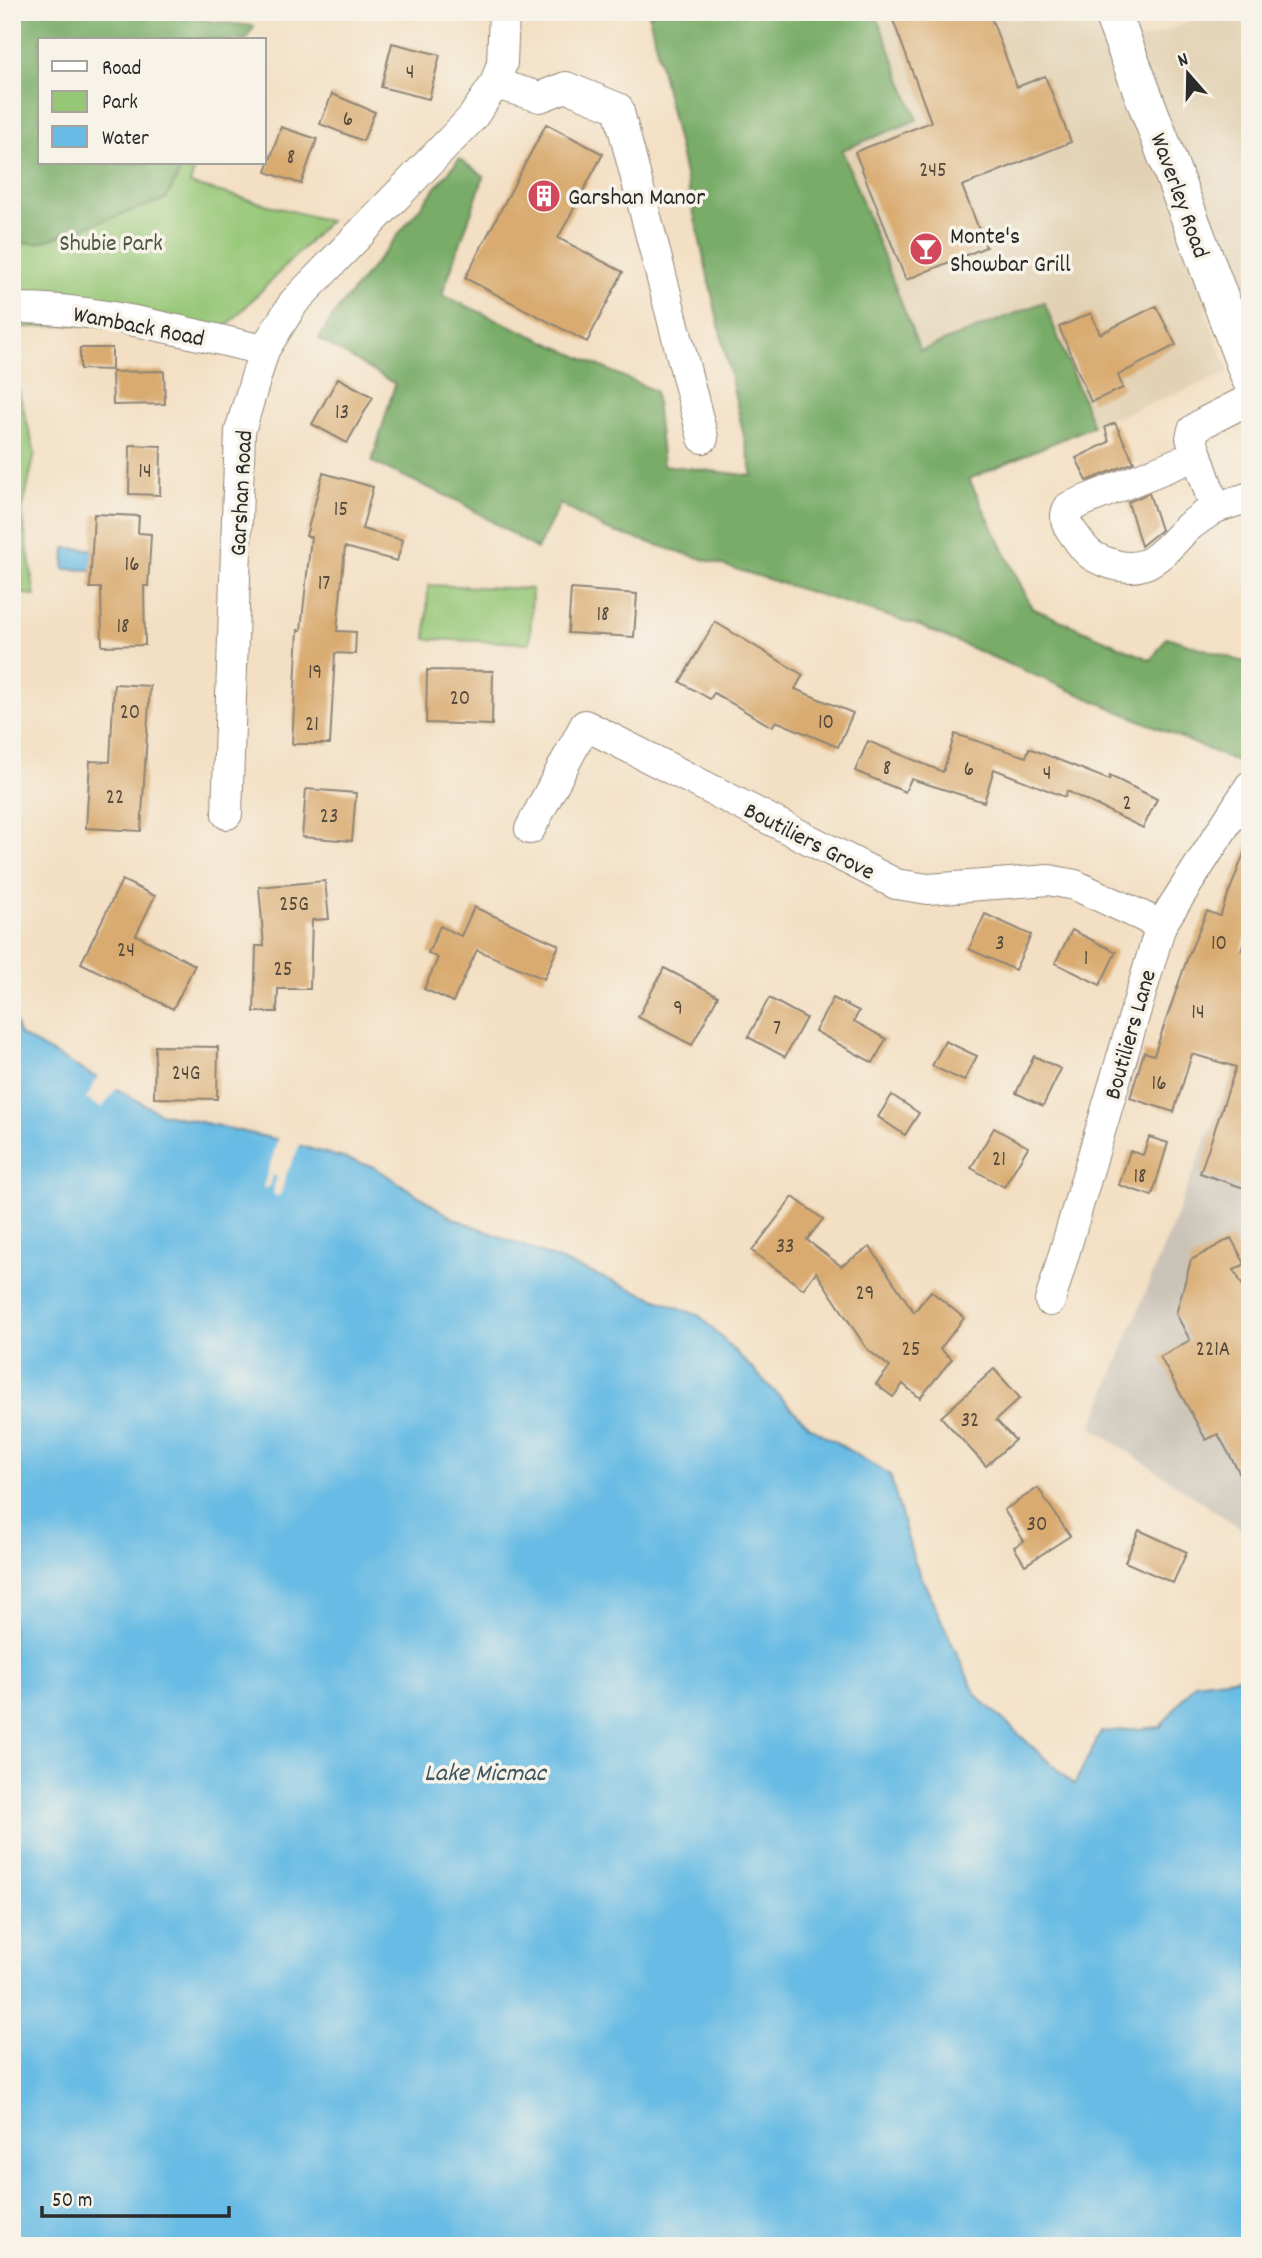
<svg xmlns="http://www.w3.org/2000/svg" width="1262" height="2258" font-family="Dekko,sans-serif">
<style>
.built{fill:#e2d1b4}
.industrial{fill:#cac3b8}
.green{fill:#96c777;stroke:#607951;stroke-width:2}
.forest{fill:#78ac68;stroke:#526c4a;stroke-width:2}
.water{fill:#68bbe4;stroke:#4a7388;stroke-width:2}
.pier{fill:#f3dfc3}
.building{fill:#d9ab71}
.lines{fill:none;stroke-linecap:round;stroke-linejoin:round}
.minor-casing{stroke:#8f8577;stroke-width:32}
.major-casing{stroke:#8f8577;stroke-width:39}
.minor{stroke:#fff;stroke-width:30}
.major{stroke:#fff;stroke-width:37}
.labels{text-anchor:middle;stroke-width:7;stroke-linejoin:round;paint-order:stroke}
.number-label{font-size:21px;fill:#564b3c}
.street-label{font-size:24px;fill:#2b2b2b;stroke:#f7f3e8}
.poi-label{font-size:24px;fill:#2b2b2b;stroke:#f7f3e8;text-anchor:start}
.park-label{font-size:24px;fill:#4b5a42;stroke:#f7f3e8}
.water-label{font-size:26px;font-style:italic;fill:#3d5662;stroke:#f7f3e8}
</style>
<rect width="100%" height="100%" fill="#f7f3e8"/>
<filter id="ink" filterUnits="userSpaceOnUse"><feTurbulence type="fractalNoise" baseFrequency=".0143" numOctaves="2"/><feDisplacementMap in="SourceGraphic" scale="14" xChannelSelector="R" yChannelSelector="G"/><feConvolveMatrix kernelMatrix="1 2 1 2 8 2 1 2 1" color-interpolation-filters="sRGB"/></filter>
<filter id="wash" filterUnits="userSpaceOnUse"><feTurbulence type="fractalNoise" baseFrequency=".00686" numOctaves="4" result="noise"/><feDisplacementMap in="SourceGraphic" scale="28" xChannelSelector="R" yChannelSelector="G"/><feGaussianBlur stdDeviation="1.57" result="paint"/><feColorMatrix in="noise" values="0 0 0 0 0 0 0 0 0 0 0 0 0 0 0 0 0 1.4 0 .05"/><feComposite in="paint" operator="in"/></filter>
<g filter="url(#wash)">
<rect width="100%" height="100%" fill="#f3dfc3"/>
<!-- built -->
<path class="built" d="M875,12H1090L1106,53L1216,12H1250V292L1204,309L1229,373L1093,426L1044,302L920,351L841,150L916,120Z"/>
<!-- industrial -->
<path class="industrial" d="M1250,1030V1535L1092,1427Z"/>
<!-- green -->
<g class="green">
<path d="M12,12L40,40V163H196L190,184L329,221L222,331L104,323L12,328Z"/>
<path d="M12,365L35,453L22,512L35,596L12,591Z"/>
<path d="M428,585L532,589L530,643L426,639Z"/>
</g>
<!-- forest -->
<g class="forest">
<path d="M12,12H134L254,26L246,40H40V163H185L166,199L39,243H12Z"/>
<path d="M654,12H875L917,120L842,150L920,351L1044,302L1093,426L969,479L1032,608L1151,660L1167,637L1250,664V738L1235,761L920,626L605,529L560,504L537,549L458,501L372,462L395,384L319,339L332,317L459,159L484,176L442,295L655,391L663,465L753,476L649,15Z"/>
</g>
<!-- water -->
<g class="water">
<path d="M65,548L102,550V570L64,569Z"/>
<path d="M12,730L17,735L12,820Z"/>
<path d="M12,1014L20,1035L160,1113L280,1140L374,1167L453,1218L700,1316L809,1426L890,1475L914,1561L976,1695L1074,1785L1101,1732L1160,1727L1195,1683L1250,1676V2246H12Z"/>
</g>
<!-- pier -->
<g class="pier">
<path d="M99,1075L118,1086L102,1108L86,1099Z"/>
<path d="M279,1136L301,1142L286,1175L281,1193L277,1197L273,1193L276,1176L272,1175L269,1187L265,1189L263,1187Z"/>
</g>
<g id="blocks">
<!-- building -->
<g class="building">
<path d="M890,12H989L1017,87L1045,76L1071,142L962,186L986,247L906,280L855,152L931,122Z"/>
<path d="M392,43L440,55L429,99L381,87Z"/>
<path d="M332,94L375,112L363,141L320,124Z"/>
<path d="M546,124L603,154L558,238L623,272L587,342L465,278Z"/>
<path d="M281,127L317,139L301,184L266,172Z"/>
<path d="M1156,306L1176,345L1118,375L1123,388L1091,402L1059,327L1091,313L1100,334Z"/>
<path d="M80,348H112V370L80,369Z"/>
<path d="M164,371L165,404L113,405L112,372Z"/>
<path d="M338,378L373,397L347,443L312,424Z"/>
<path d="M1115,423L1134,462L1087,481L1076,458L1109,442L1105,427Z"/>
<path d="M130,445L161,446L160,495L129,494Z"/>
<path d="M323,473L373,487L362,529L403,540L397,561L345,547L337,631L356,632L355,654L335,653L330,744H292L298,630H301L311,537L306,536Z"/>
<path d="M1149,493L1161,530L1141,546L1128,502Z"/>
<path d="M94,514L139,516L138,533L151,534L148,586H144L145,645L102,646L101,588H90Z"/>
<path d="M571,589L637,594L634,637L568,633Z"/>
<path d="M715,622L803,675L795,689L853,713L838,747L776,721L772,727L714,693L710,699L680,682Z"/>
<path d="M427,670L493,671L492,725L426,723Z"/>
<path d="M114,684L150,686L141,831L86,828L90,761L110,762Z"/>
<path d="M955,734L1026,757L1029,748L1109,780L1110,776L1157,799L1143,828L1067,791L1065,797L994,769L984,802L911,779L905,792L855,771L868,741L943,772Z"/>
<path d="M306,789L356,793L352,841L302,837Z"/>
<path d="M1248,843L1250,844V928L1241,950L1250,952V1190L1200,1173L1236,1067L1192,1054L1174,1112L1130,1098L1144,1052L1154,1055L1188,956L1207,911L1220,916Z"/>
<path d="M122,880L155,896L136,935L195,965L173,1009L81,963Z"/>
<path d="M325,881L329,919L312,920L310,989H278L277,1012H254L256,946H264L259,887Z"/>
<path d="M474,907L559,945L544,979L477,950L453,1002L424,989L438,958L428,953L440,926L461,936Z"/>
<path d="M985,914L1031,935L1015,970L969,949Z"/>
<path d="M1072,930L1116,952L1100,985L1055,963Z"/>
<path d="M664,968L718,996L692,1045L638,1017Z"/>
<path d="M769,998L806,1018L785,1057L748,1037Z"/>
<path d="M833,998L859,1011L854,1021L886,1039L873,1063L815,1031Z"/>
<path d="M945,1041L977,1056L964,1081L932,1066Z"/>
<path d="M155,1046L218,1047L217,1099L154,1098Z"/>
<path d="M1034,1056L1061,1069L1043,1106L1016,1093Z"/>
<path d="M892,1095L919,1113L905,1135L878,1117Z"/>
<path d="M994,1128L1028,1147L1004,1187L971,1168Z"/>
<path d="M1149,1137L1168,1143L1152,1196L1119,1185L1130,1151L1143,1155Z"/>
<path d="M793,1197L823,1219L807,1240L841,1266L870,1247L914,1312L931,1291L964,1318L940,1349L952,1359L920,1398L903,1384L893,1397L876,1384L890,1367L867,1349L816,1272L803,1289L752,1251Z"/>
<path d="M1231,1238L1245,1264L1234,1270L1250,1299V1492L1218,1434L1206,1440L1160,1357L1190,1340L1176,1314L1191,1260Z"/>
<path d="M994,1369L1020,1398L996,1420L1015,1440L986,1466L941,1417Z"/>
<path d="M1038,1488L1070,1536L1025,1565L1014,1547L1024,1541L1004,1510Z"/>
<path d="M1139,1530L1187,1552L1173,1583L1125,1562Z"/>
</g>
</g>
</g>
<g filter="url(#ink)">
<use href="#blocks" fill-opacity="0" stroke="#8f8577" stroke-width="2"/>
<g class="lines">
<defs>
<g id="minor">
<path d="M495,84L540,97L566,87L618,108L703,438"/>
<path d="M12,308C98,307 182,332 264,350"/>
<path d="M1197,455L1215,508L1250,497"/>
<path d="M1215,508C1205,515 1193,522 1184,531C1159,556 1146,577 1106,562C1092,557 1087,553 1078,540C1070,528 1061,521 1069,507L1197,455L1191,438L1193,430L1203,423L1250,399"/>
<path d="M227,814L240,431L264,350L294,302L472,118L495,84L502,63L504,12"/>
<path d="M530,829L585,725L896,884L928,889L1049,880L1075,885L1161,925"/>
<path d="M1050,1301L1161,925L1250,786"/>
</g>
<path id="major" d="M1112,12L1250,378"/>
</defs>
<!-- minor casing -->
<use href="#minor" class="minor-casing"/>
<!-- major casing -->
<use href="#major" class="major-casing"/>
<!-- minor -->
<use href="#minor" class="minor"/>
<!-- major -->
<use href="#major" class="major"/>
</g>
</g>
<!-- icons -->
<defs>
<symbol id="building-disc" viewBox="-11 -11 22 22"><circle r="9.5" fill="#d1495b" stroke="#f7f3e8"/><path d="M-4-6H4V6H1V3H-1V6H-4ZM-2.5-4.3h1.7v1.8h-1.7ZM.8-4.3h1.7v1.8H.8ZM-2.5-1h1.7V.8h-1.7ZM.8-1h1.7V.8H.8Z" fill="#fff"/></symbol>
<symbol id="bar-disc" viewBox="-11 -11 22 22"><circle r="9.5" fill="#d1495b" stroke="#f7f3e8"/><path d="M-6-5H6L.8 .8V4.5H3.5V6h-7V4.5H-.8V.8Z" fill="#fff"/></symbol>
</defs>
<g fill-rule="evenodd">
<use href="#building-disc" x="525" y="177" width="38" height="38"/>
<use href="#bar-disc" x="907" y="230" width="38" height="38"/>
</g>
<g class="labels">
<!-- number labels -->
<g class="number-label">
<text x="410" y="78">4</text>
<text x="348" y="125">6</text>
<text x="291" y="163">8</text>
<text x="933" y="176">245</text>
<text x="342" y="418">13</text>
<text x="145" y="477">14</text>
<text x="341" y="515">15</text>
<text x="132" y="570">16</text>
<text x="324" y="589">17</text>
<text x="603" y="620">18</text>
<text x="123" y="632">18</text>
<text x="315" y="678">19</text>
<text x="460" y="704">20</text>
<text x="130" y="718">20</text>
<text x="826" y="728">10</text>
<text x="312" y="730">21</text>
<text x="887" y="774">8</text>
<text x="969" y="775">6</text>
<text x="1047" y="779">4</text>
<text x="115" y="803">22</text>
<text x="1127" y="809">2</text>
<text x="329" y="822">23</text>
<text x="294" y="910">25G</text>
<text x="1000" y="949">3</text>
<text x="1219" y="949">10</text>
<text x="126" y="956">24</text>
<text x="1086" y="964">1</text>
<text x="283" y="975">25</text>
<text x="678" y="1014">9</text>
<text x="1198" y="1018">14</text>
<text x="777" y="1034">7</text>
<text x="186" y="1079">24G</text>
<text x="1159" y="1089">16</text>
<text x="999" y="1165">21</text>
<text x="1140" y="1182">18</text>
<text x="785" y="1252">33</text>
<text x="865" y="1299">29</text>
<text x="911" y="1355">25</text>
<text x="1213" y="1355">221A</text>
<text x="970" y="1426">32</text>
<text x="1037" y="1530">30</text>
</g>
<!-- street labels -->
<g class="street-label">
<text transform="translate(1181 195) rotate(70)" y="8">Waverley Road</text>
<text transform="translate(139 325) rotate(11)" y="8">Wamback Road</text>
<text transform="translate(240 493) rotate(-87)" y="8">Garshan Road</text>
<text transform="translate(810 840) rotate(27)" y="8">Boutiliers Grove</text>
<text transform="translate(1129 1034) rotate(-74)" y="8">Boutiliers Lane</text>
</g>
<!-- poi labels -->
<g class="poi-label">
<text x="568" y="204">Garshan Manor</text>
<text x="950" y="243">Monte's<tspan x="950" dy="28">Showbar Grill</tspan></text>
</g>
<!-- park labels -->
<g class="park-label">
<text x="111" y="250">Shubie Park</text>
</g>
<!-- water labels -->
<g class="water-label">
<text x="485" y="1780">Lake Micmac</text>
</g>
</g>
<!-- margin -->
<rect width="1262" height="2258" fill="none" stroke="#f7f3e8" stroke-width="42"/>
<!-- legend -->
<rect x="38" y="38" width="228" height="126" fill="#f7f3e8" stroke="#a5a39c" stroke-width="2"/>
<rect x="52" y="61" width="35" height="10" fill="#ffffff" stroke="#a5a39c" stroke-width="2"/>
<text x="102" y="74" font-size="21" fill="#2b2b2b">Road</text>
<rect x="52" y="91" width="35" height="21" fill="#96c777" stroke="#a5a39c" stroke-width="2"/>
<text x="102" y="108" font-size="21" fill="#2b2b2b">Park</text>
<rect x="52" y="126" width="35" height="21" fill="#68bbe4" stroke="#a5a39c" stroke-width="2"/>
<text x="102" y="144" font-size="21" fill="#2b2b2b">Water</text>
<!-- north arrow -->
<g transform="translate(1188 74) rotate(340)" stroke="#f7f3e8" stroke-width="5" paint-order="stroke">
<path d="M0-5L12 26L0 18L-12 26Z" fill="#2b2b2b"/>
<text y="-10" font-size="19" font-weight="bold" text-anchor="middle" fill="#2b2b2b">N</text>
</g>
<!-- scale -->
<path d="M42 2206v10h187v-10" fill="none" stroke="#2b2b2b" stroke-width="3.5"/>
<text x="52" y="2206" font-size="21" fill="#2b2b2b" stroke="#f7f3e8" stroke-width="5" paint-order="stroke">50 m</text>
</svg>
